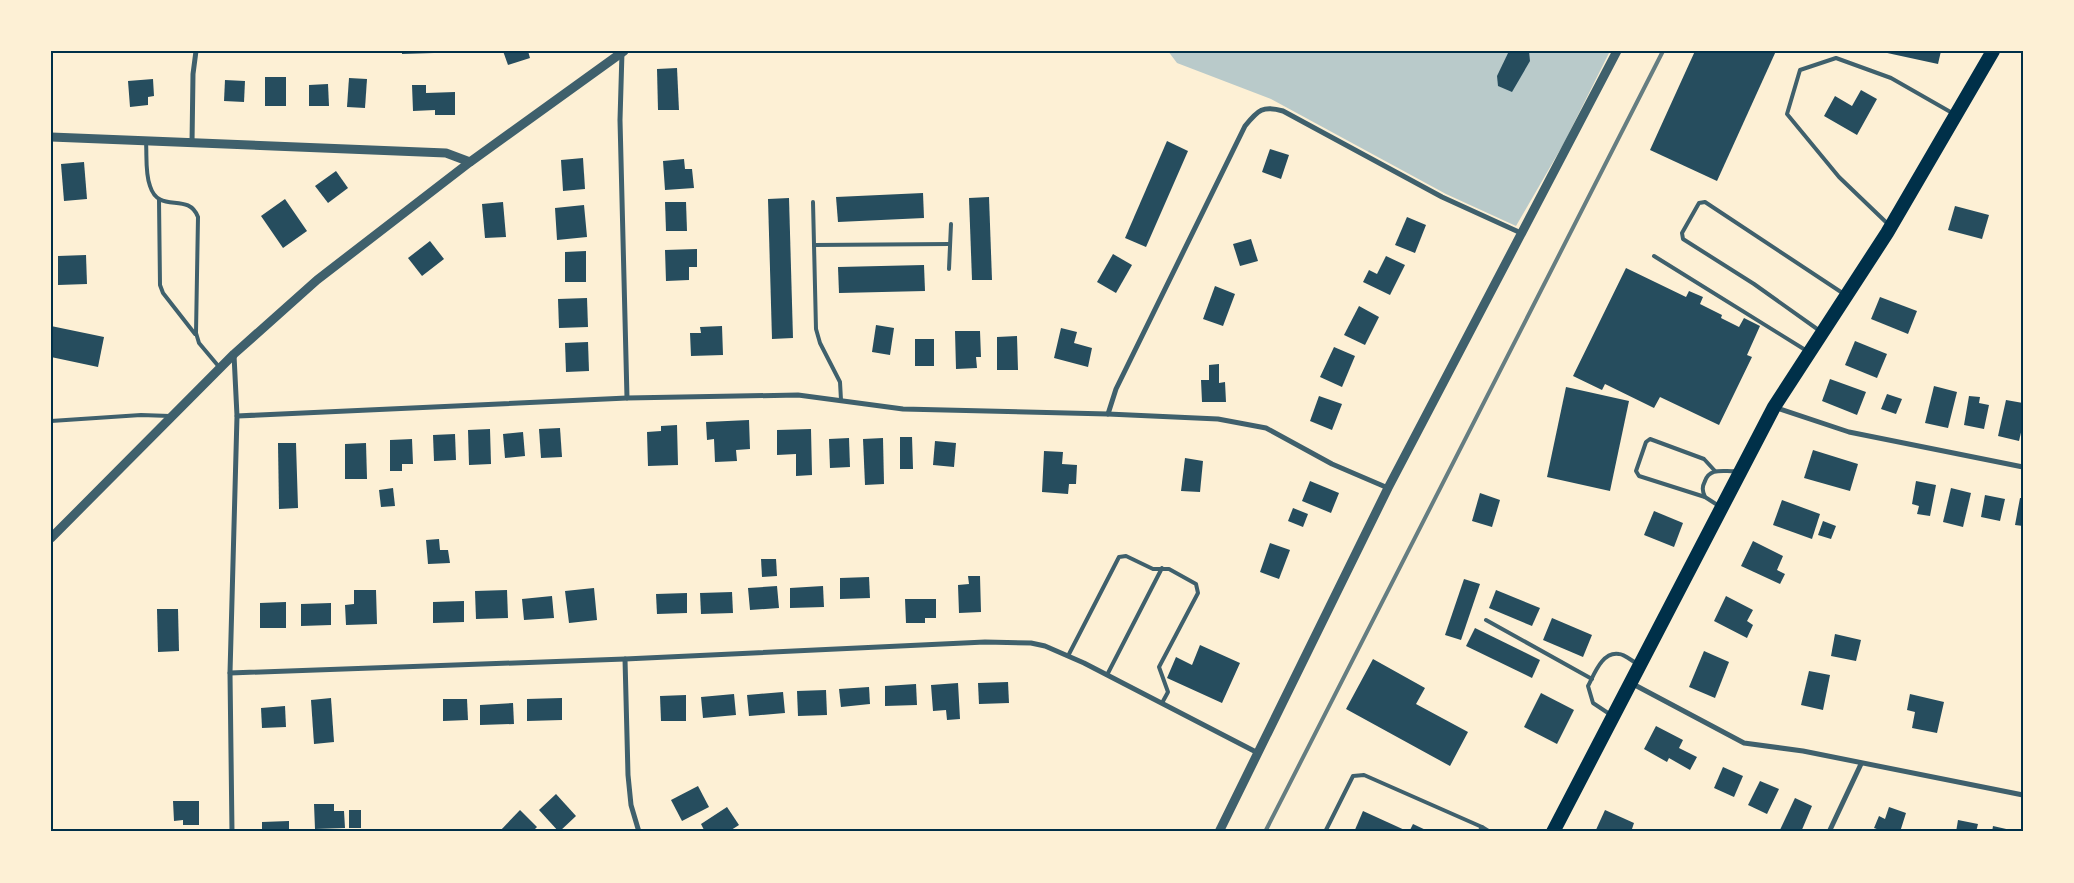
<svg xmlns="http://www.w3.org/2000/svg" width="2074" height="883" font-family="'Work Sans',sans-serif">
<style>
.green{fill:#b9caca}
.building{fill:#264d5e}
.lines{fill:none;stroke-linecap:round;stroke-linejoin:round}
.service{stroke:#3f606c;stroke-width:4}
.minor{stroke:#3f606c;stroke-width:5}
.tertiary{stroke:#3f606c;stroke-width:9}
.trunk{stroke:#003049;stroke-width:14}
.rail{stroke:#657d81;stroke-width:4}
.neatline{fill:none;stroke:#003049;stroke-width:2}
</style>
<rect width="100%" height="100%" fill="#fdf0d5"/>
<!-- green -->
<path class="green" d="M1168,51H1610L1564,143L1516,226L1446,194L1271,99L1177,63Z"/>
<!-- building -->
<g class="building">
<path d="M402,51H434V53L402,54Z"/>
<path d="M503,51H528L530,58L508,65Z"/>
<path d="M1509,51H1529L1530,61L1512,92L1498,86L1497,76Z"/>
<path d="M1695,51H1776L1717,181L1650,150Z"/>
<path d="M1878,51H1941L1938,64Z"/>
<path d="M677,68L679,110H658L657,69Z"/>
<rect x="265" y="77" width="21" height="29"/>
<path d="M349,78L367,79L365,108L347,107Z"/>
<path d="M153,79L154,96L148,97V105L130,107L128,81Z"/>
<path d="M225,80L245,81L244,102L224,101Z"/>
<path d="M328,84L329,106H309V85Z"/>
<path d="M412,85H426V93L455,92V115H435V110L413,111Z"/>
<path d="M1861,90L1877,99L1857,135L1824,116L1835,96L1852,106Z"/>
<path d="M1167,141L1188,151L1146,247L1125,238Z"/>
<path d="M1270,149L1289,155L1281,179L1262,172Z"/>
<path d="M583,158L585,189L563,191L561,160Z"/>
<path d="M684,159L685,169H692L694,188L665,190L663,161Z"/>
<path d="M84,162L87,199L64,201L61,164Z"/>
<path d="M336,171L348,188L328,203L315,186Z"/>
<path d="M923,193L924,218L838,222L836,197Z"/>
<path d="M989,197L992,280H972L969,198Z"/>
<path d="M789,198L793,338L772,339L768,199Z"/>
<path d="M285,199L307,231L283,248L261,216Z"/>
<path d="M503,202L506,237L485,238L482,204Z"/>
<path d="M665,202H686L687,231H666Z"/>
<path d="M584,205L587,237L557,240L555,208Z"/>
<path d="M1955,206L1989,215L1982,239L1948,230Z"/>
<path d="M1407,217L1426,225L1415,253L1395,245Z"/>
<path d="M1251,239L1258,261L1240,266L1233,244Z"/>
<path d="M430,241L444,259L422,276L408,258Z"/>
<path d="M697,249V267H689V280L666,281L665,250Z"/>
<path d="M586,251V282H565V252Z"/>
<path d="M1113,254L1132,265L1116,293L1097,282Z"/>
<path d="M86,255L87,284L58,285V256Z"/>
<path d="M1386,256L1405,265L1390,295L1363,282L1369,270L1377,274Z"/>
<path d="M924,265L925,291L839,293L838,267Z"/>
<path d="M1626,268L1686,297L1689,291L1703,297L1700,304L1722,315L1721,318L1739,327L1744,318L1760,326L1747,355L1752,357L1719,425L1660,397L1654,408L1605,384L1602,390L1573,376Z"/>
<path d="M1215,286L1235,294L1223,326L1203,319Z"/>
<path d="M1880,297L1917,311L1908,334L1871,319Z"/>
<path d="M587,298L588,327L559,328L558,299Z"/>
<path d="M1359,306L1379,317L1365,345L1344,335Z"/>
<path d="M876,325L894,328L890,355L872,352Z"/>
<path d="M51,326L104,337L98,367L51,357Z"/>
<path d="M722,326L723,355L691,356L690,333H701L700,327Z"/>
<path d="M1061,328L1077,332L1074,343L1092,348L1088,367L1054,358Z"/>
<path d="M955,331H980L981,357H976L977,368L956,369Z"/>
<path d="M1017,336L1018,370H997V337Z"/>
<rect x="915" y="339" width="19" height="27"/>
<path d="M1855,341L1887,354L1877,378L1845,365Z"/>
<path d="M588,342L589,371L566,372L565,343Z"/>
<path d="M1334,347L1355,356L1342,387L1320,377Z"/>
<path d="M1219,364V383L1225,382L1226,402H1202L1201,380H1209V365Z"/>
<path d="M1830,379L1866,392L1857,415L1822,401Z"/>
<path d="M1934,386L1957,392L1948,428L1925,423Z"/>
<path d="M1566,387L1629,401L1610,491L1547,477Z"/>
<path d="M1887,394L1902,399L1896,414L1881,409Z"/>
<path d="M1319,396L1342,404L1332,430L1310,421Z"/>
<path d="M1969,396L1980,397L1979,403L1989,405L1984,429L1964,425Z"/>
<path d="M2006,400L2023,403V424L2019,441L1998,436Z"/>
<path d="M749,420L750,449L736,450L737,461L715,462L714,439L707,440L706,422Z"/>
<path d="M677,425L678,465L648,466L647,432L661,431V426Z"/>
<path d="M560,428L562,457L541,458L539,429Z"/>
<path d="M490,429L491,464L469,465L468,430Z"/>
<path d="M811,429L812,475L796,476V454L777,455V430Z"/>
<path d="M523,432L525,456L505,458L503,434Z"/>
<path d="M455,434L456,460L434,461L433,435Z"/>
<path d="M900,437H912L913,469H900Z"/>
<path d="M849,438L850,467L830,468L829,439Z"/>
<path d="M883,438L884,484L865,485L863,439Z"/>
<path d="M412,439L413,464H402V471H390V440Z"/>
<path d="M935,441L956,443L954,467L933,465Z"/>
<path d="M278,443H296L298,508L279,509Z"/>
<path d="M366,443L367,479H345V444Z"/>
<path d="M1813,450L1858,464L1850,491L1804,478Z"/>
<path d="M1044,451L1063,452L1062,464L1077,465L1076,484H1069L1068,494L1042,492Z"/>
<path d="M1185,458L1203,461L1200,492L1181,491Z"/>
<path d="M1310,481L1339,493L1331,513L1302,501Z"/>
<path d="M1916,481L1936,485L1930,516L1917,514L1919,506L1912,504Z"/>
<path d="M393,488L395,506L381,507L379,490Z"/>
<path d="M1951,488L1971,493L1963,527L1943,522Z"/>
<path d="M1480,493L1500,500L1492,527L1472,521Z"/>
<path d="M1985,495L2005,499L2000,521L1981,517Z"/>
<path d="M2020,498H2023V526L2015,525Z"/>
<path d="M1782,500L1820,514L1812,539L1773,525Z"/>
<path d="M1293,508L1308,514L1303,527L1288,521Z"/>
<path d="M1654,511L1683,523L1674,547L1644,535Z"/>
<path d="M1823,521L1836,526L1831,539L1818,535Z"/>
<path d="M439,539L440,550H448L450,563L428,564L426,540Z"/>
<path d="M1753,541L1783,556L1777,570L1785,574L1780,584L1741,566Z"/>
<path d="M1270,543L1290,550L1279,579L1260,572Z"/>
<path d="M761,559H776L777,576L762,577Z"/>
<path d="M968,576H980L981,612L959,613L958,585L969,584Z"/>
<path d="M869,577L870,598L840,599V578Z"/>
<path d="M1464,579L1480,584L1461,640L1445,635Z"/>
<path d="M777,586L779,608L750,610L748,588Z"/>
<path d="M823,586L824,607L790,608V588Z"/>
<path d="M594,588L597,620L569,623L565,591Z"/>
<path d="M354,590H376L377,624L346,625L345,605L354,604Z"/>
<path d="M507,590L508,618L476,619L475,591Z"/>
<path d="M1496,590L1540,608L1532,626L1489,608Z"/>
<path d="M732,592L733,613L701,614L700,593Z"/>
<path d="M687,593V613L657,614L656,594Z"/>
<path d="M552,596L554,618L524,620L522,599Z"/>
<path d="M1726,596L1753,610L1747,621L1753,625L1747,638L1714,621Z"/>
<path d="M905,599H936V618H925V623H906Z"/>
<path d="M464,601V622L433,623V602Z"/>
<path d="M286,602V628H260V603Z"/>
<path d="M331,603V625L301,626V604Z"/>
<path d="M157,609H178L179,651L158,652Z"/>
<path d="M1552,618L1592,635L1583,657L1543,640Z"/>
<path d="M1475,628L1540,660L1532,678L1466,646Z"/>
<path d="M1835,634L1861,640L1856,661L1831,656Z"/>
<path d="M1200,645L1240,663L1222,703L1167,678L1176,657L1192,665Z"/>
<path d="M1704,651L1729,662L1715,698L1689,687Z"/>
<path d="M1373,659L1425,688L1416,704L1468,732L1450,766L1346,709Z"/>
<path d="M1809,671L1830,675L1823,710L1801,705Z"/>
<path d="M1008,682L1009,703L979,704L978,683Z"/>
<path d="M958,683L960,719L947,720L946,710L933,711L931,685Z"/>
<path d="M916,684L917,705L885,706V686Z"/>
<path d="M869,687L870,704L841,707L839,689Z"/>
<path d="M826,690L827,715L798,716L797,691Z"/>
<path d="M783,692L785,713L749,716L747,695Z"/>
<path d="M1541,693L1574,710L1557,744L1524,727Z"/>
<path d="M734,694L736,715L703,718L701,697Z"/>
<path d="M1910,694L1944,702L1937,733L1912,728L1915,712L1907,710Z"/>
<path d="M686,695V721H661L660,696Z"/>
<path d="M331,698L334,742L314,744L311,700Z"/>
<path d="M562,698V720L527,721V699Z"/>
<path d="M443,699H467L468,720L443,721Z"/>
<path d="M513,703L514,724L480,725V705Z"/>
<path d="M285,706L286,727L262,728L261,708Z"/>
<path d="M1656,726L1683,740L1679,748L1697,757L1690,770L1669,758L1667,762L1644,749Z"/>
<path d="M1723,767L1743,776L1734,797L1714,788Z"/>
<path d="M1760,781L1779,789L1767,814L1748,805Z"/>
<path d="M698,786L709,807L682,821L671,800Z"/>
<path d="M556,794L576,816L559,832L539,810Z"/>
<path d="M1795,798L1812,806L1801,832H1779Z"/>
<path d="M173,801H199V825H183V820L174,821Z"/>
<path d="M314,804H334V811H344L345,828L315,829Z"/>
<path d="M727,807L739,825L728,832H705L701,824Z"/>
<path d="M1889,807L1906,813L1900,832H1885L1874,828L1879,816L1885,819Z"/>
<rect x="349" y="810" width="12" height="18"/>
<path d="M520,810L537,827L532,832H499Z"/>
<path d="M1605,810L1634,823L1631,832H1595Z"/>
<path d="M1363,811L1409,832H1354Z"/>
<path d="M1958,820L1978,824L1976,832H1956Z"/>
<path d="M289,821V832H262V822Z"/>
<path d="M1413,824L1430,832H1409Z"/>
<path d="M1993,826L2015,831V832H1992Z"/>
</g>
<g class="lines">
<!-- service -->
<g class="service">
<path d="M146,142C147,156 145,173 150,186C159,215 188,191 198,217L196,333L199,343L220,368"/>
<path d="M159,200L160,285L163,293L195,334"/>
<path d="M813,202L816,329L820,343L840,382L841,400"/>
<path d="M1889,225L1839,177L1787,114L1800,70L1836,58L1891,78L1954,114"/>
<path d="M814,245L950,244"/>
<path d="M1654,256L1807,351"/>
<path d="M949,269L951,224"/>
<path d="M1820,331L1754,284L1683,239L1682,233L1699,203L1705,202L1844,294"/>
<path d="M51,421L141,415L170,416"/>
<path d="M1705,497L1639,476L1636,471L1646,442L1650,439L1704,459L1715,471"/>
<path d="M1719,506L1705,497C1702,490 1702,487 1705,481C1710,467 1724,472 1736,471"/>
<path d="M1486,620L1592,679"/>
<path d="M1068,656L1119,557L1126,556L1153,569H1169L1196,584L1198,593L1159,667L1168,692L1162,703"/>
<path d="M1107,675L1162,568"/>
<path d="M1611,715L1593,703L1588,686C1594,675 1602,651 1619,654C1624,654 1632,661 1636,663"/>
<path d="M1325,832L1353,776L1364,775L1482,827"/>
<path d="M1479,832L1482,827L1490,832"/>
</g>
<!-- minor -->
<g class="minor">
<path d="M622,52L620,120L627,398"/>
<path d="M192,143L193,74L196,51"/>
<path d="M1774,407L1849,432L2023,467"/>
<path d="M1108,414L1116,389L1245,126C1258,110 1263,105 1283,111L1442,197L1521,233"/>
<path d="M237,416L627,398L798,395L903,409L1108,414L1218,419L1266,428L1332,464L1388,488"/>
<path d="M625,659L628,775L631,805L639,832"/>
<path d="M230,673L625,659L985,642L1031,643L1045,646L1084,663L1258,753"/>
<path d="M1631,683L1744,743L1803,751L2023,795"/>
<path d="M232,832L230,673L237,416L234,355"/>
<path d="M1829,832L1861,764"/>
</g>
<!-- tertiary -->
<g class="tertiary">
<path d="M51,137L446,153L470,162"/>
<path d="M51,538L234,354L317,280L470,162L624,51"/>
<path d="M1219,832L1388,488L1617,51"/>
</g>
<!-- trunk -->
<path class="trunk" d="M1553,832L1774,407L1887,233L1993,51"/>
<!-- rail -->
<path class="rail" d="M1265,832L1663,51"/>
</g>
<!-- border -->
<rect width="2074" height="883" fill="none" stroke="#fdf0d5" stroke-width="105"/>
<rect x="52" y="52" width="1970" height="778" class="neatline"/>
</svg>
